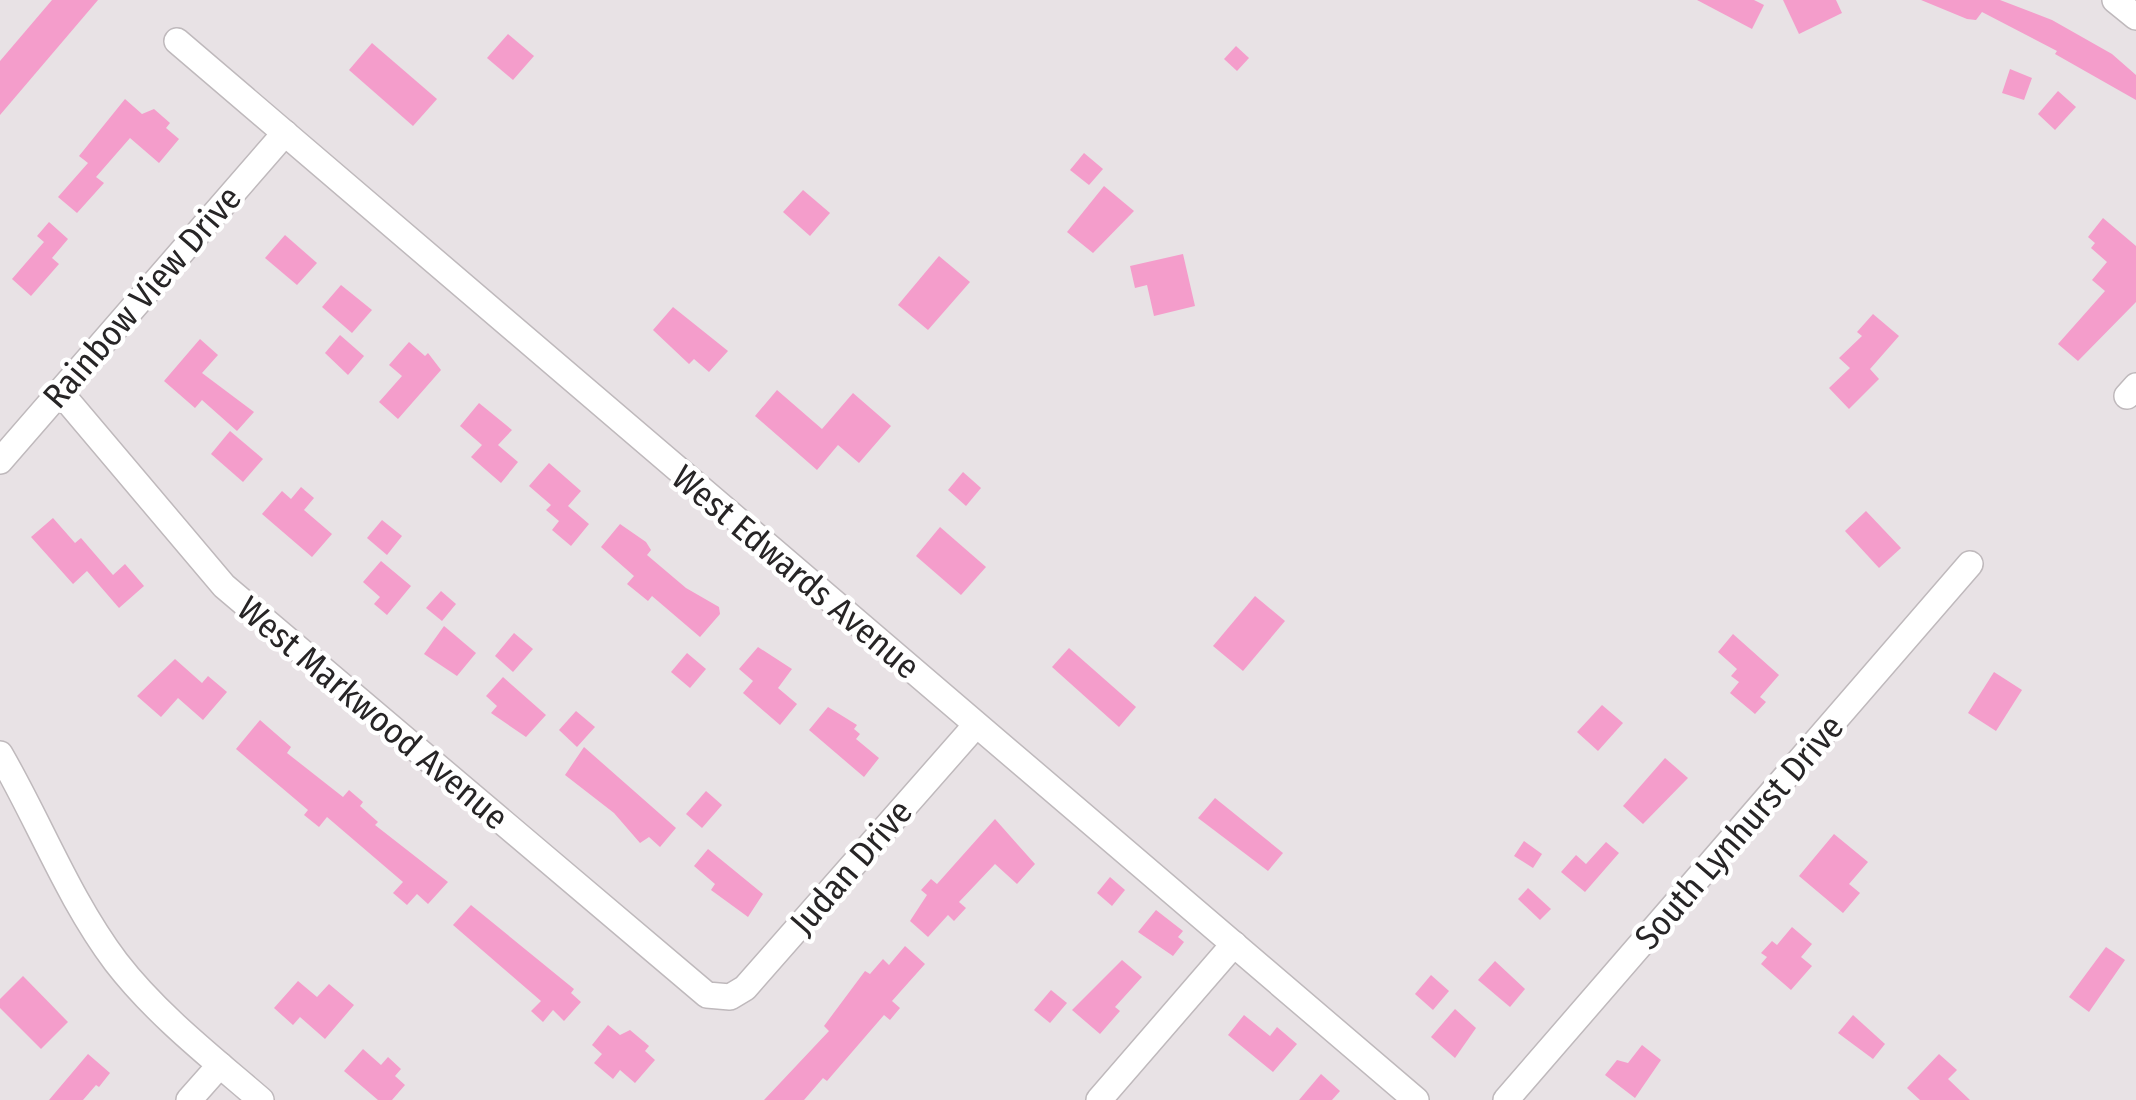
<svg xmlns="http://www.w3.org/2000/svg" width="2136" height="1100" font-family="'Fira Sans Condensed',sans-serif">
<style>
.building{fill:#f49dcb}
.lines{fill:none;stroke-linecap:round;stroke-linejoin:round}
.minor-casing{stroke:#bfb9bc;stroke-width:28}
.minor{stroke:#fff;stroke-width:25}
.labels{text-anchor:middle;stroke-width:9;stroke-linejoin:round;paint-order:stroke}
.street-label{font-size:35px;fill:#272526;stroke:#fff}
</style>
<rect width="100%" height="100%" fill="#e8e2e5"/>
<!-- building -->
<g class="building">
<path d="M52,0H98L0,115V61Z"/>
<path d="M1697,0H1754L1764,5L1752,29Z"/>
<path d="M1783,0H1836L1842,13L1799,34Z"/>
<path d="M1921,0H2000L2052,20L2112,54L2136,75V100L2055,54L2057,51L1982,12L1976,20L1967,19Z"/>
<path d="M508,34L534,56L513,80L487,58Z"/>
<path d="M372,43L437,99L413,126L349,70Z"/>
<path d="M1236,46L1249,58L1237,71L1224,59Z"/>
<path d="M2010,69L2032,78L2024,100L2002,93Z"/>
<path d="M2058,91L2076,107L2055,130L2038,114Z"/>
<path d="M125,99L142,114L154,109L170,123L166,128L179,139L159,163L130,138L96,177L104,183L77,213L58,197L88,163L79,156Z"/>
<path d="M1084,153L1103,169L1089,185L1070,170Z"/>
<path d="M1104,186L1134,211L1093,253L1067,232Z"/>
<path d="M803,190L830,213L810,236L783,212Z"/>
<path d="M2103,218L2136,246V302L2078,361L2058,344L2105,291L2092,280L2107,262L2091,248L2095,243L2088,237Z"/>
<path d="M49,222L68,239L52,258L59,264L31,296L12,279L44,242L37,236Z"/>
<path d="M285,235L317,263L297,285L265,258Z"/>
<path d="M1183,254L1195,306L1154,316L1147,285L1135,288L1130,266Z"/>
<path d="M939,256L970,282L928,330L898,305Z"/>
<path d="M341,285L372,310L352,333L322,307Z"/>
<path d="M673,307L728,351L709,372L694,359L689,364L653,330Z"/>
<path d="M1873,314L1899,336L1870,369L1879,379L1849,409L1829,388L1850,368L1839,358L1862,336L1857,332Z"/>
<path d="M340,335L364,356L348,375L325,353Z"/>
<path d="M200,339L218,355L202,373L254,412L237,431L202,400L195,408L164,381Z"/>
<path d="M409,342L425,356L428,353L441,370L398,419L379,402L402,376L389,365Z"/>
<path d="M777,390L822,429L853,393L891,426L859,463L838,445L817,470L755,416Z"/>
<path d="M479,403L512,430L498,445L518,462L501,483L471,457L482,445L460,426Z"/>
<path d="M230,431L263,459L243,482L211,454Z"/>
<path d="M549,463L581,491L568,506L589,524L571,546L552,530L559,521L546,510L551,505L529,486Z"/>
<path d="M963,472L981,488L966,506L948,490Z"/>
<path d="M301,487L314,498L304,510L332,534L312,557L262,514L282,491L291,499Z"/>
<path d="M1866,511L1901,548L1879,568L1845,531Z"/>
<path d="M53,518L75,543L81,538L113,575L125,564L144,586L119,608L87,571L73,584L31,537Z"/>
<path d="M382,520L402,536L387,555L367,538Z"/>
<path d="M620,524L646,542L651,550L647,555L686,588L719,607L720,614L700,637L652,596L648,601L627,584L634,576L601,547Z"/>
<path d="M940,527L986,567L961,595L916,556Z"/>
<path d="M381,561L411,586L387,615L374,604L380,597L363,582Z"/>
<path d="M441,591L456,604L442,621L426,608Z"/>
<path d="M1255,596L1285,621L1243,671L1213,646Z"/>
<path d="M444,626L476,653L457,676L424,654Z"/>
<path d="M514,633L533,649L513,672L495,656Z"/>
<path d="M1733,634L1779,675L1760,697L1766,702L1755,714L1730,693L1739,682L1731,676L1737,669L1718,652Z"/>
<path d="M758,647L792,669L778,688L797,704L780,725L743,693L753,681L739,669Z"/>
<path d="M1069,648L1136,707L1119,727L1052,667Z"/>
<path d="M687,653L706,669L690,688L671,672Z"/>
<path d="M175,659L202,683L208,676L227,692L203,720L178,698L161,717L137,696Z"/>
<path d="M1994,672L2022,690L1996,731L1968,713Z"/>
<path d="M503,677L546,715L526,737L491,713L497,706L486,696Z"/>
<path d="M1602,705L1623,723L1598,751L1577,732Z"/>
<path d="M828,707L857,725L854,729L860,734L856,739L879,758L864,777L809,730Z"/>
<path d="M576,711L595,727L577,747L559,730Z"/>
<path d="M260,720L291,747L287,753L343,797L349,790L363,802L360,806L378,822L375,825L448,882L428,904L417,894L407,905L393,893L403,882L327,817L319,827L304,815L308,810L236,749Z"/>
<path d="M584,747L676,828L660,847L649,837L640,843L614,813L565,775Z"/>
<path d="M1665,758L1688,778L1643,824L1623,806Z"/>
<path d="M706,791L722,805L702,828L686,814Z"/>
<path d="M1215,798L1283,853L1268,871L1198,818Z"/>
<path d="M995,819L1035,864L1017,884L995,864L959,902L966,908L954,921L948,915L928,937L910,921L927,895L921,890L931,879L937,884Z"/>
<path d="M1834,834L1868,862L1849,884L1860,893L1843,913L1799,876Z"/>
<path d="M1524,841L1542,854L1533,868L1514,856Z"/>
<path d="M1606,842L1619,853L1585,892L1561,872L1576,855L1586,864Z"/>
<path d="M708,849L763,894L748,917L711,890L715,884L694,866Z"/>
<path d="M1110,877L1125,890L1112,906L1097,893Z"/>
<path d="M1528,888L1551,909L1540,920L1518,899Z"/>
<path d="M471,905L574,989L571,993L581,1002L564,1021L553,1010L543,1022L531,1011L541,1001L453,925Z"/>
<path d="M1156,910L1183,931L1178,937L1184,942L1173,956L1138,932Z"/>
<path d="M1792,927L1812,944L1801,957L1812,966L1791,990L1761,964L1767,957L1761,953L1772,941L1777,945Z"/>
<path d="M905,946L925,964L892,1001L900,1008L890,1020L884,1015L827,1081L823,1078L804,1100H764L829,1031L824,1026L865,971L870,974L883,959L889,965Z"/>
<path d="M2106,947L2125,960L2089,1012L2069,997Z"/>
<path d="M1122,960L1142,977L1115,1007L1120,1011L1100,1034L1072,1010Z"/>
<path d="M1495,961L1525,989L1510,1007L1478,980Z"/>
<path d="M1431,975L1449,991L1433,1010L1415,994Z"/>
<path d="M23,976L68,1022L41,1049L0,1008V999Z"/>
<path d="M298,981L317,997L329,984L354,1005L325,1039L300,1017L293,1025L274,1008Z"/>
<path d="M1051,990L1067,1003L1050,1023L1034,1010Z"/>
<path d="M1455,1009L1476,1028L1455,1058L1431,1037Z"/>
<path d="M1244,1015L1270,1036L1277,1027L1297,1044L1273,1072L1228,1035Z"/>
<path d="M1853,1015L1885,1044L1873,1059L1838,1033Z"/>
<path d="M608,1025L620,1035L630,1030L649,1046L645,1051L655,1060L635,1083L620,1070L613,1079L594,1063L602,1054L592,1045Z"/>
<path d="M1642,1045L1661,1060L1635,1098L1605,1075L1617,1060L1628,1063Z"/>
<path d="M363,1049L381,1065L388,1057L401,1069L395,1076L405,1085L392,1100H378L344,1071Z"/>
<path d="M88,1054L110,1073L99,1087L96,1085L83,1100H49Z"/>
<path d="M1939,1054L1957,1070L1948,1079L1970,1100H1920L1907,1088Z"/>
<path d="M1321,1074L1340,1091L1332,1100H1299Z"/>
</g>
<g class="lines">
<defs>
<g id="minor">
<path d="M2115,0L2136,17"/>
<path d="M177,41L1416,1100"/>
<path d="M60,392L224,586L707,995L730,997L745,988L976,725"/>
<path d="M2127,396L2136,386"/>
<path d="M0,461L285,133"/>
<path d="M0,754C40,823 68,898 116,962C156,1014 211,1057 261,1100"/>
<path d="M189,1100L220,1065"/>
<path d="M1099,1100L1234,944"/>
<path d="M1506,1100L1970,564"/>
</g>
</defs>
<!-- minor casing -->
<use href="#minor" class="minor-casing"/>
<!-- minor -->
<use href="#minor" class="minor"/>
</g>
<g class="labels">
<!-- street labels -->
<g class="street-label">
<text transform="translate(142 297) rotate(-49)" y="12">Rainbow View Drive</text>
<text transform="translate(796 572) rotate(40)" y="12">West Edwards Avenue</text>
<text transform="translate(373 713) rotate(40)" y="12">West Markwood Avenue</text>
<text transform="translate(1739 832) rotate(-49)" y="12">South Lynhurst Drive</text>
<text transform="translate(851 867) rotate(-49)" y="12">Judan Drive</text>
</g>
</g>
</svg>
